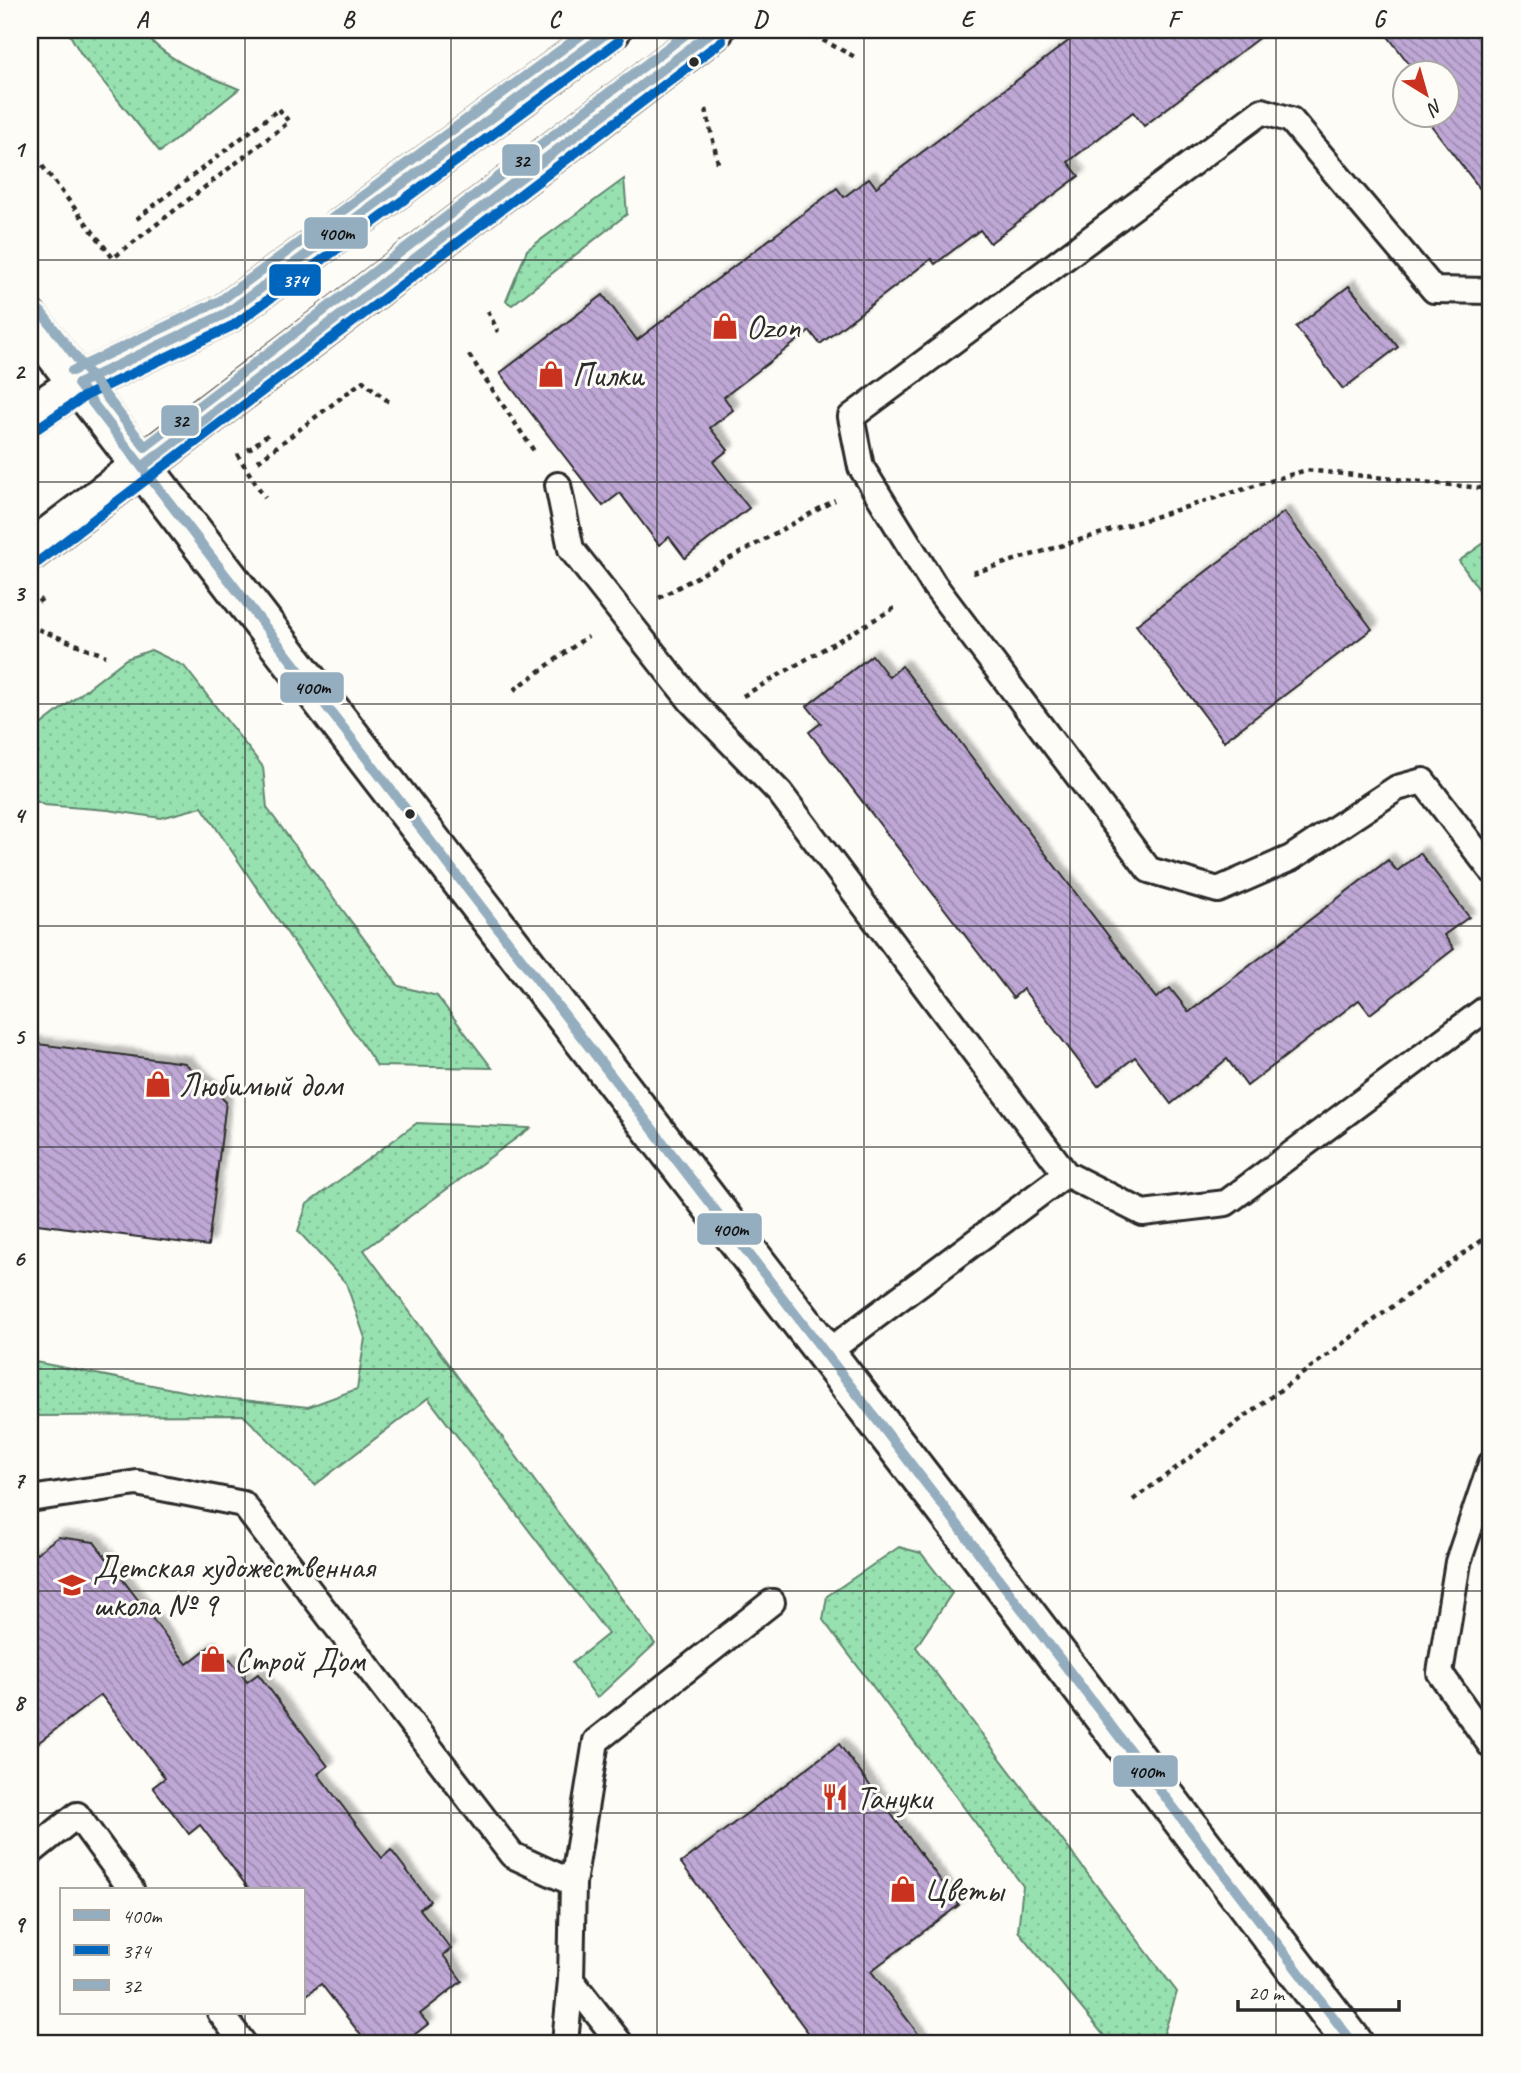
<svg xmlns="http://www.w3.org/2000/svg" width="1521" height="2073" font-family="Caveat,sans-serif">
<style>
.green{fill:url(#green-dots);stroke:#61866e;stroke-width:2}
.building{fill:url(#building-back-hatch);stroke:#2b2b2b;stroke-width:2;filter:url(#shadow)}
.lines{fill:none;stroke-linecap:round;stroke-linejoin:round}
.service-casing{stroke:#2b2b2b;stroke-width:30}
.secondary-casing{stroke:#2b2b2b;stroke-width:44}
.primary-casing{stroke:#2b2b2b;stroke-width:44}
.path{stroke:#2b2b2b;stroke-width:4.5;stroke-dasharray:5 5;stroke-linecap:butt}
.service{stroke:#fdfcf7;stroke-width:24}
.secondary{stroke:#fdfcf7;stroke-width:38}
.primary{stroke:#fdfcf7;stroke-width:38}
.bus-1-casing{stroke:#fdfcf7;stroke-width:16}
.bus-2-casing{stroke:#fdfcf7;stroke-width:16}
.bus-3-casing{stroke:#fdfcf7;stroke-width:16}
.bus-1{stroke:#95aebf;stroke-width:10}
.bus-2{stroke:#0065bd;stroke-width:10}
.bus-3{stroke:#95aebf;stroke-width:10}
.grid{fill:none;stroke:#2b2b2b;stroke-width:2;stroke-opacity:0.55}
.bus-dot{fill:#2b2b2b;stroke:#fdfcf7;stroke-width:2.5}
.labels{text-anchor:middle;stroke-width:6;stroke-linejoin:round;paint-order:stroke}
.poi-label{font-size:33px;fill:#2b2b2b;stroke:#fdfcf7;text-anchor:start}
.line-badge{stroke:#fdfcf7;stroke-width:2.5}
.badge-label{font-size:19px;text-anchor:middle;font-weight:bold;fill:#fff}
.pale-badge-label{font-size:19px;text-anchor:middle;font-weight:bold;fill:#111}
.neatline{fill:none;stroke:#2b2b2b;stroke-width:2.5}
.grid-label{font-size:23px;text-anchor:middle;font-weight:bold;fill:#2b2b2b}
</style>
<defs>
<pattern id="green-dots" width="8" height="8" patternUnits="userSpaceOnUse" patternTransform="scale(1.75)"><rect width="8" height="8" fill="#97e1b0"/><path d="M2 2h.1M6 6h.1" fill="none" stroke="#82c198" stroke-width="1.8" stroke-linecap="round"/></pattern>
<pattern id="building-back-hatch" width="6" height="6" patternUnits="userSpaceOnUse" patternTransform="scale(1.75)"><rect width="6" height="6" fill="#bfa8d6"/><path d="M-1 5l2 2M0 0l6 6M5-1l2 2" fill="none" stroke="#9b89ae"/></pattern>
<filter id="shadow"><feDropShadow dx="6" dy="-6" stdDeviation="2" flood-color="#0004"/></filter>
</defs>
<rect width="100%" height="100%" fill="#fdfcf7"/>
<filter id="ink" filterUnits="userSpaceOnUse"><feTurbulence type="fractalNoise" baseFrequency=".0143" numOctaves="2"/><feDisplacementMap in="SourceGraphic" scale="14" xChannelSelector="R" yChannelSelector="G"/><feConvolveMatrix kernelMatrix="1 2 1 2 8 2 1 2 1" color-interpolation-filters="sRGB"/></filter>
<g filter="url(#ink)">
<!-- green -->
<g class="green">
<path d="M67,30H141C166,61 203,74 239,89L160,152L81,54Z"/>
<path d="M624,179L627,214L512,305L506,301L527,250Z"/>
<path d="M1491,538V607L1459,561Z"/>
<path d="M151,650L184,666L263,767L267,808L399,986L437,996L492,1068L377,1066L202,807L161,818L108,810L44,805L30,798V733L126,659Z"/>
<path d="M417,1123L530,1128L364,1250L655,1644L597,1698L572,1663L608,1634L428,1398L315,1485L243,1415L30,1416V1361L213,1397L308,1407L357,1389L365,1338L346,1283L298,1231L307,1204Z"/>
<path d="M899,1547L921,1553L952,1593L916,1647L1177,1992L1161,2043H1110L1018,1931L1023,1886L823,1620L827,1596Z"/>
</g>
<!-- building -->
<g class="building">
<path d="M1083,30H1269L1144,126L1133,112L1068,162L1079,176L990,243L980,230L935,264L931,259L820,344L810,331L724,397L733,410L710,428L728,450L713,462L749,508L685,558L669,537L659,545L620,493L603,506L500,373L603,295L637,340L837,188L844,197L869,178L876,187Z"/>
<path d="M1383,30H1491V203L1424,116H1449L1447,74H1417Z"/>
<path d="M1349,286L1398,347L1343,389L1296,327Z"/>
<path d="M1284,512L1372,629L1224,741L1136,625Z"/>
<path d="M872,655L889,677L902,666L1156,998L1170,988L1189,1012L1388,860L1397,871L1420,853L1469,917L1444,935L1454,949L1370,1014L1359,1000L1247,1086L1227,1059L1171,1104L1135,1057L1098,1086L1023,989L1013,998L809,732L821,723L807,706Z"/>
<path d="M30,1043L185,1063L226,1102L208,1246L30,1223Z"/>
<path d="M58,1537L94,1542L187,1664L209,1647L222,1665L230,1659L247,1682L258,1674L328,1766L318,1774L382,1858L391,1850L430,1901L420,1909L451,1949L443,1955L462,1981L420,2014L428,2024L404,2043H367L321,1984L303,1998V1889H249L200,1825L189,1834L153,1787L165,1778L101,1695L30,1749V1558Z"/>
<path d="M839,1744L959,1905L871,1971L925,2043H816L681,1863Z"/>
</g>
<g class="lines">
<defs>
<g id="service">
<path d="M1491,291L1434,290L1291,120L1262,111L851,417L861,467L934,585L1149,870L1218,890L1291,858L1397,788L1423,781L1491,870"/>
<path d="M558,485L571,549L691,701L780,793L1066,1174L1143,1213L1226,1203L1491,1005"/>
<path d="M825,1354L1066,1174"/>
<path d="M1491,1464L1458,1562L1440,1673L1491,1746"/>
<path d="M30,1499L137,1483L243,1504L512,1855L573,1883"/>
<path d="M30,1853L77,1815L131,1889"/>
<path d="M220,2012L243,2043"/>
<path d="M565,2043L571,1980"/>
<path d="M620,2043L571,1980L573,1883L596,1741L772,1602"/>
</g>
<path id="secondary" d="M30,321L944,1507L1353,2043"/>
<g id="primary">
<path d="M30,416L78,384L227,313L611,30"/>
<path d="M30,551L714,30"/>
</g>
</defs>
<!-- service casing -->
<use href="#service" class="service-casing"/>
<!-- secondary casing -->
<use href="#secondary" class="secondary-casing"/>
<!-- primary casing -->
<use href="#primary" class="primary-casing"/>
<!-- path -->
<g class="path">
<path d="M392,30L395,34"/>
<path d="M805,31L855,57"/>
<path d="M706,109L718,163"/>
<path d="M30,150L113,258L289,122L279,109L134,221"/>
<path d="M488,311L498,332"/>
<path d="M469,355L536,454"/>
<path d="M248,450L270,433"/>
<path d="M237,454L265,498"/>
<path d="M258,461L363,381L389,402"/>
<path d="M973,573L1306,470L1491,489"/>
<path d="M659,598L835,500"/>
<path d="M30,608L42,599"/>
<path d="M30,632L35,628L106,656"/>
<path d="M514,690L588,636"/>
<path d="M743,696L898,606"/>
<path d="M1133,1500L1491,1233"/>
</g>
<!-- service -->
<use href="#service" class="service"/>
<!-- secondary -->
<use href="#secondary" class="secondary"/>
<!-- primary -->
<use href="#primary" class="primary"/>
<defs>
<g id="bus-1">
<path d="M611,30L227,313L78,384L944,1507L1353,2043"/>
<path d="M142,467L714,30"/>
</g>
<g id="bus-2">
<path d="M38,428L85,396L234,325L619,41"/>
<path d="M38,562L722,41"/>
</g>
<g id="bus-3">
<path d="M41,312L145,447L691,30"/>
<path d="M72,371L220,301L588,30"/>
</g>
</defs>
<!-- bus-1 casing -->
<use href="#bus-1" class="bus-1-casing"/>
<!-- bus-2 casing -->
<use href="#bus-2" class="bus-2-casing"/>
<!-- bus-3 casing -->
<use href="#bus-3" class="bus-3-casing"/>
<!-- bus-1 -->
<use href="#bus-1" class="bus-1"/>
<!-- bus-2 -->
<use href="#bus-2" class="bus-2"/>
<!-- bus-3 -->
<use href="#bus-3" class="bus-3"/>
</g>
</g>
<!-- grid -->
<path class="grid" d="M245,30V1889M451,30V2043M657,30V2043M864,30V2043M1070,30V2043M1276,30V2043M30,260H1491M30,482H1491M30,704H1491M30,926H1491M30,1147H1491M30,1369H1491M30,1591H1491M30,1813H1491M245,2012V2043"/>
<!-- icons -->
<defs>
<symbol id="shop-bare" viewBox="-9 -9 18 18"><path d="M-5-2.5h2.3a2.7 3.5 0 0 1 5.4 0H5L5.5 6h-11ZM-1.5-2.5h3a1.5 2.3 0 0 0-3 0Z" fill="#c8321e" stroke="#fdfcf7" stroke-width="2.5" paint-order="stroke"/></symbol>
<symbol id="school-bare" viewBox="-9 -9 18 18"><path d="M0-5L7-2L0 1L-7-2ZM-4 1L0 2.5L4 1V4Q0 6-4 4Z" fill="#c8321e" stroke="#fdfcf7" stroke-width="2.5" paint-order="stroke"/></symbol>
<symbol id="restaurant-bare" viewBox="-9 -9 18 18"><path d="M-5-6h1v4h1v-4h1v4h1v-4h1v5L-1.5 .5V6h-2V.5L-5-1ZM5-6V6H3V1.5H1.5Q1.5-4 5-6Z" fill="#c8321e" stroke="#fdfcf7" stroke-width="2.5" paint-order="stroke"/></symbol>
</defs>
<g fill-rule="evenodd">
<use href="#shop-bare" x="706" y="307" width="38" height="38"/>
<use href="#shop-bare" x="532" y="355" width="38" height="38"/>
<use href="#shop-bare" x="139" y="1065" width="38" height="38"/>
<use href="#school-bare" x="53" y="1566" width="38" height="38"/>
<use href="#shop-bare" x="194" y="1640" width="38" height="38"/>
<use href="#restaurant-bare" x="816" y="1778" width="38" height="38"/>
<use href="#shop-bare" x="884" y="1870" width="38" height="38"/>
</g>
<!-- markers -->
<g class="bus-dot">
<circle cx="694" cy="62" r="6"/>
<circle cx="410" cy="814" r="6"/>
</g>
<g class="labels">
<!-- poi labels -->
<g class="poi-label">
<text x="746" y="338">Ozon</text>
<text x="572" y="386">Пилки</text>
<text x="179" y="1096">Любимый дом</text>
<text x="93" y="1578">Детская художественная<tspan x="93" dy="38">школа № 9</tspan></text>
<text x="234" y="1671">Строй Дом</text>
<text x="856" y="1809">Тануки</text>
<text x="924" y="1901">Цветы</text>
</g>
</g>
<g class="line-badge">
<rect x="501" y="143" width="40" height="34" rx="7" fill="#95aebf"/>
<rect x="303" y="216" width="66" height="34" rx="7" fill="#95aebf"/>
<rect x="268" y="263" width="54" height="34" rx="7" fill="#0065bd"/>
<rect x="160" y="404" width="40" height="33" rx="7" fill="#95aebf"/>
<rect x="279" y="671" width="66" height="33" rx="7" fill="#95aebf"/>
<rect x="696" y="1212" width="67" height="34" rx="7" fill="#95aebf"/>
<rect x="1112" y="1754" width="67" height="34" rx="7" fill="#95aebf"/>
</g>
<g class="badge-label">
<text x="295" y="287">374</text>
</g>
<g class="pale-badge-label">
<text x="521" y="167">32</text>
<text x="336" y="240">400т</text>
<text x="180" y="427">32</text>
<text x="312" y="694">400т</text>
<text x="730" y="1236">400т</text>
<text x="1146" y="1778">400т</text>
</g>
<!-- margin -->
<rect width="1521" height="2073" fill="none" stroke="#fdfcf7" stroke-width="77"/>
<!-- legend -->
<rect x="60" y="1888" width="245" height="126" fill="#fdfcf7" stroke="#a9a8a5" stroke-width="2"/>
<rect x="74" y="1910" width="35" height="10" fill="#95aebf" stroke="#a9a8a5" stroke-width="2"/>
<text x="122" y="1923" font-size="21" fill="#2b2b2b">400т</text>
<rect x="74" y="1945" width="35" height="10" fill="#0065bd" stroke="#a9a8a5" stroke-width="2"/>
<text x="122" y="1958" font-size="21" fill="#2b2b2b">374</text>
<rect x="74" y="1980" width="35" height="10" fill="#95aebf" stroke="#a9a8a5" stroke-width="2"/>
<text x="122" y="1993" font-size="21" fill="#2b2b2b">32</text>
<!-- north arrow -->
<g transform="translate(1426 94) rotate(143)"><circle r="33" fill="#fdfcf7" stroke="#a9a8a5" stroke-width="2"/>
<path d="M0-5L12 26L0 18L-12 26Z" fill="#c8321e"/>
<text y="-10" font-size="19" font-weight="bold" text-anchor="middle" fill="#2b2b2b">N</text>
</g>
<!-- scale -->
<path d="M1238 2000v10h161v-10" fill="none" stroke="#2b2b2b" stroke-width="3.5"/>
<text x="1248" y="2000" font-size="21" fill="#2b2b2b" stroke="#fdfcf7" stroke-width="5" paint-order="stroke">20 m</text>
<rect x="38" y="38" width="1444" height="1997" class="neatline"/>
<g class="grid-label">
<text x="142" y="27">A</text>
<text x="348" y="27">B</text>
<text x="554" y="27">C</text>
<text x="760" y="27">D</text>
<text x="967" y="27">E</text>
<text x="1173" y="27">F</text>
<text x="1379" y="27">G</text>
<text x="19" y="157">1</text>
<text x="19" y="379">2</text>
<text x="19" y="601">3</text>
<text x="19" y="823">4</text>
<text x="19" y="1044">5</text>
<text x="19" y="1266">6</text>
<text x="19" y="1488">7</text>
<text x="19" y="1710">8</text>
<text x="19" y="1932">9</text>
</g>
</svg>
